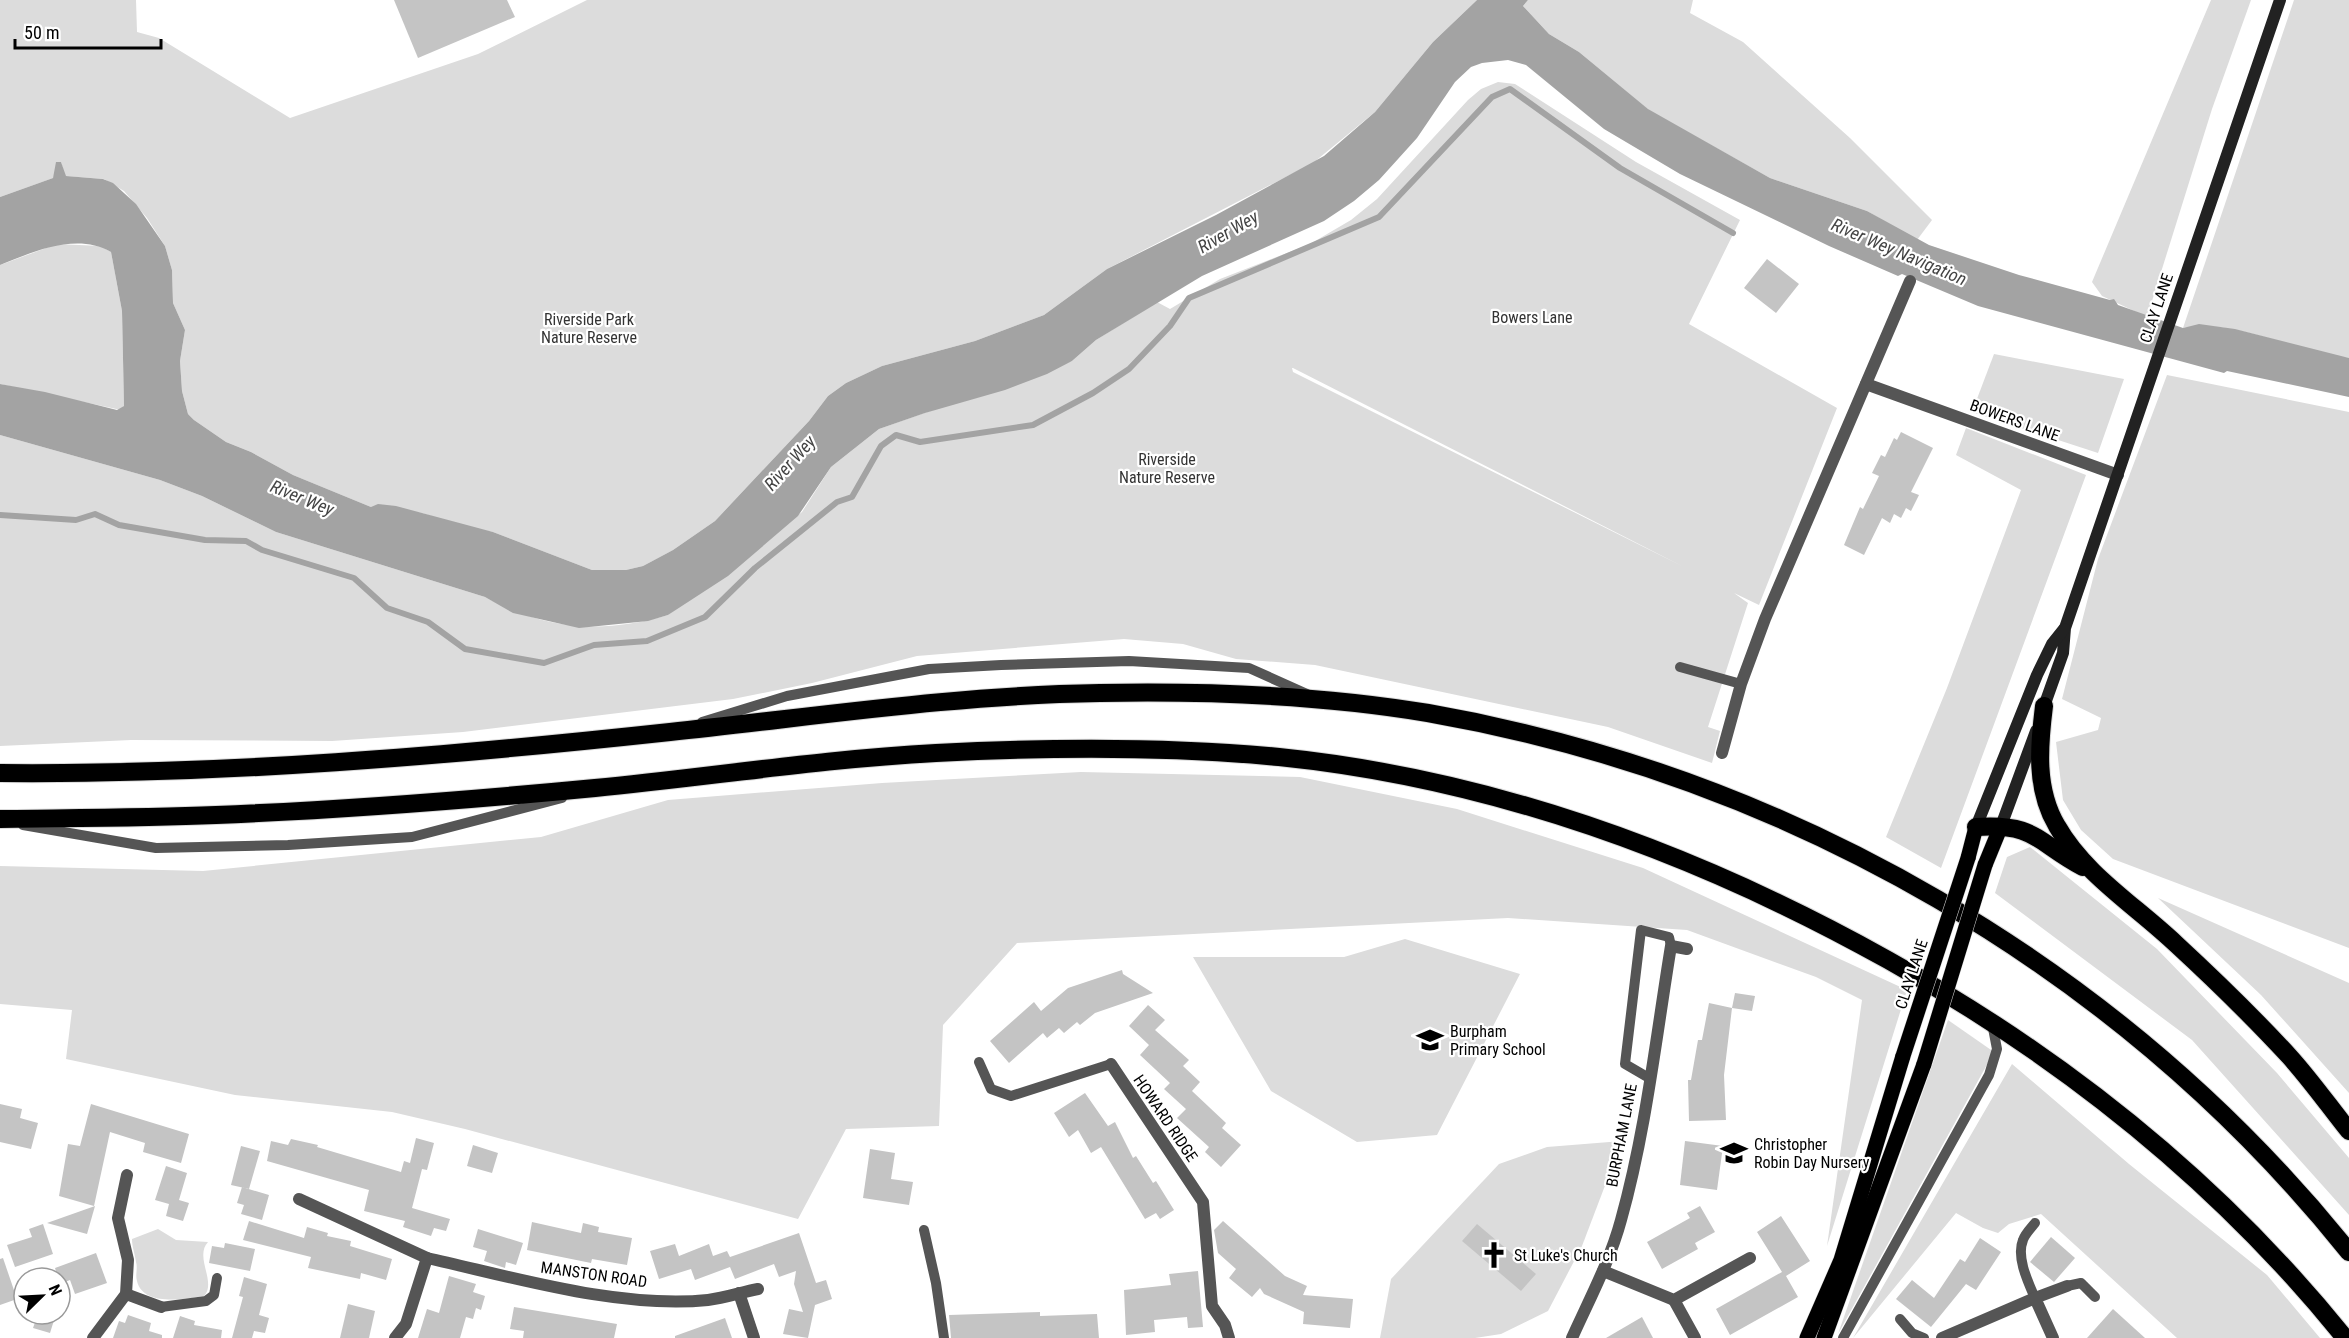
<svg xmlns="http://www.w3.org/2000/svg" width="2349" height="1338" font-family="'Roboto Condensed',sans-serif">
<style>
.green{fill:#dcdcdc;fill-rule:evenodd}
.water{fill:#a3a3a3}
.lines{fill:none;stroke-linecap:round;stroke-linejoin:round}
.stream{stroke:#a3a3a3;stroke-width:6}
.building{fill:#c4c4c4}
.primary-casing{stroke:#dbdbdb;stroke-width:16}
.highway-casing{stroke:#dbdbdb;stroke-width:20}
.lane{stroke:#555;stroke-width:10}
.street{stroke:#555;stroke-width:12}
.secondary{stroke:#222;stroke-width:12}
.primary{stroke:#000;stroke-width:15}
.highway{stroke:#000;stroke-width:18}
.primary-bridge-casing{stroke:#dbdbdb;stroke-width:16;stroke-linecap:butt}
.primary-bridge{stroke:#000;stroke-width:15}
.labels{text-anchor:middle;stroke-width:4.5;stroke-linejoin:round;paint-order:stroke}
.street-label{font-size:16px;fill:#000;stroke:#fff}
.park-label{font-size:16px;fill:#333;stroke:#fff}
.poi-label{font-size:16px;fill:#000;stroke:#fff;text-anchor:start}
.water-label{font-size:18px;font-style:italic;fill:#444;stroke:#fff}
</style>
<rect width="100%" height="100%" fill="#fff"/>
<!-- green -->
<g class="green">
<path d="M0,0H136L137,32L159,38L290,118L478,54L587,0H1477L1433,42L1375,112L1313,163L1107,269L1044,315L975,341L882,366L846,383L828,396L809,421L715,521L673,550L643,566L626,570H592L493,532L462,526L422,513L371,507L293,475L251,452L226,442L194,420L188,414L182,391L180,361L185,330L173,303L172,270L165,246L147,218L124,191L104,179L65,176L61,162L53,178L0,197Z"/>
<path d="M1528,0H1693L1690,13L1743,42L1850,138L1932,220L1917,240L1867,211L1770,178L1650,111L1579,52L1549,34L1523,6Z"/>
<path d="M2211,0H2251L2212,109L2147,317L2102,296L2092,282Z"/>
<path d="M2294,0H2349V358C2300,352 2227,317 2183,328Z"/>
<path d="M1498,82L1515,84L1636,162L1740,220L1689,324L1837,408L1759,605L1734,593L1748,603L1708,727L1720,731L1712,763L1608,727L1315,665L1236,659L1183,644L1124,639L917,656L812,683L733,699L463,732L332,741L131,740L0,746V435L160,480L202,496L276,532L485,597C546,630 602,634 668,615L802,512L831,467L879,429L1072,361L1096,340L1157,302L1170,309L1220,279L1310,244L1351,220L1377,199L1468,100L1481,89ZM1292,368H1293L1682,566L1293,372Z"/>
<path d="M57,244L101,246L111,252L122,311L124,406L121,410L0,384V265Z"/>
<path d="M1994,354L2124,379L2098,453L1972,412Z"/>
<path d="M2167,375L2349,412V948L2113,859L2081,830L2063,800L2056,742L2098,730L2101,718L2062,699L2098,559Z"/>
<path d="M1966,428L2086,475L1941,868L1886,837L1947,688L2021,490L1956,455Z"/>
<path d="M1081,772L1300,777L1457,809L1643,868L1907,990L1827,1246L1862,1000L1816,977L1687,930L1508,918L1017,943L943,1025L939,1126L846,1129L798,1219L465,1129L392,1112L235,1095L66,1059L72,1010L0,1004V866L203,871L541,837L668,800L882,783Z"/>
<path d="M2030,847L2157,949L2277,1073L2349,1158V1215L2192,1040L1995,893L2007,857Z"/>
<path d="M2158,898L2349,983V1093L2261,995Z"/>
<path d="M1405,939L1520,974L1437,1135L1357,1142L1271,1091L1193,957H1344Z"/>
<path d="M1948,1020L1994,1052L1838,1334Z"/>
<path d="M2012,1064L2129,1164L2267,1275L2320,1338H2177L2041,1214L2009,1224L1998,1233L1983,1228L1956,1213L1853,1338Z"/>
<path d="M1622,1141L1582,1246L1548,1311L1501,1334L1475,1338H1380L1391,1279L1499,1164L1547,1147Z"/>
<path d="M158,1229L176,1240L208,1242C194,1257 217,1282 204,1296C185,1299 143,1307 137,1281C135,1275 138,1268 136,1262C135,1254 132,1247 132,1239Z"/>
</g>
<!-- water -->
<path class="water" d="M1477,0H1528L1523,6L1549,34L1579,52L1648,109L1770,178L1867,211L1929,245L2019,275L2110,300L2114,299L2118,305L2183,328L2199,324L2235,329L2349,358V397L2227,371L2224,373L1978,306L1902,274L1898,276L1829,246L1680,174L1604,129L1526,65L1508,60L1482,63L1471,67L1455,82L1417,138L1379,180L1354,201L1324,221L1202,276L1096,340L1072,361L1047,374L1005,390L925,413L879,429L831,467L798,516L728,576L668,615L648,621L579,628L513,613L485,597L276,532L202,496L160,480L0,435V384L45,392L117,410L124,406L122,311L111,252C76,232 33,252 0,265V197L53,178L56,162H61L66,176L103,179L113,183L136,204L165,246L172,270L173,303L185,330L180,361L182,391L188,414L194,420L226,442L251,452L293,475L371,507L378,504L396,506L493,532L592,570H626L643,566L673,550L715,521L809,421L828,396L846,383L882,366L975,341L1044,315L1107,269L1216,215L1324,156L1375,112L1433,42Z"/>
<g class="lines">
<!-- stream -->
<path class="stream" d="M0,515L76,520L95,514L119,525L205,540L246,541L262,550L354,578L387,608L428,622L465,649L544,663L594,645L647,641L705,617L755,568L837,502L852,497L881,446L896,435L920,442L1033,425L1093,393L1129,369L1170,326L1189,298L1379,217L1492,97L1510,89L1620,168L1733,233"/>
</g>
<!-- building -->
<g class="building">
<path d="M394,0H507L515,17L418,58Z"/>
<path d="M1767,259L1799,284L1776,313L1744,288Z"/>
<path d="M1901,432L1933,448L1911,492L1919,495L1911,511L1906,508L1901,518L1894,514L1890,523L1882,518L1864,555L1844,545L1860,507L1863,509L1879,476L1872,473L1881,455L1885,457L1894,438L1897,440Z"/>
<path d="M1122,970L1123,974L1153,993L1095,1013L1080,1025L1077,1022L1064,1033L1059,1028L1047,1038L1043,1033L1009,1063L990,1041L1034,1002L1041,1011L1068,988Z"/>
<path d="M1735,993L1755,996L1752,1011L1732,1008Z"/>
<path d="M1709,1003L1732,1008L1724,1075L1726,1120L1689,1121L1688,1080H1691L1698,1040H1702Z"/>
<path d="M1148,1005L1165,1020L1155,1030L1189,1060L1183,1066L1200,1082L1192,1091L1226,1123L1222,1128L1241,1145L1221,1167L1205,1152L1209,1147L1177,1118L1186,1109L1164,1089L1170,1083L1140,1055L1149,1045L1129,1026Z"/>
<path d="M1085,1093L1108,1126L1115,1122L1133,1158L1136,1156L1153,1183L1156,1181L1174,1210L1160,1219L1156,1213L1145,1219L1101,1147L1091,1153L1078,1130L1069,1137L1054,1113Z"/>
<path d="M0,1104L22,1109L20,1118L38,1123L31,1149L0,1142Z"/>
<path d="M91,1104L189,1134L181,1163L143,1152L145,1143L110,1132L94,1206L59,1196L68,1144L80,1146Z"/>
<path d="M416,1138L434,1143L427,1170L422,1169L412,1208L450,1219L446,1231L434,1228L431,1236L403,1227L405,1221L364,1211L369,1190L267,1161L271,1141L288,1145L291,1139L318,1145L317,1147L401,1172L404,1161L410,1163Z"/>
<path d="M1685,1141L1723,1146L1717,1190L1680,1185Z"/>
<path d="M473,1145L498,1153L492,1173L467,1166Z"/>
<path d="M241,1146L260,1151L249,1189L231,1185Z"/>
<path d="M870,1149L895,1153L891,1179L913,1182L909,1205L863,1198Z"/>
<path d="M166,1166L187,1173L179,1200L189,1203L183,1221L166,1216L169,1204L155,1200Z"/>
<path d="M242,1187L269,1195L262,1220L241,1214L244,1205L237,1203Z"/>
<path d="M95,1206L87,1234L47,1223Z"/>
<path d="M1700,1206L1715,1232L1695,1243L1698,1249L1662,1269L1647,1242L1690,1218L1687,1213Z"/>
<path d="M1781,1216L1810,1261L1786,1276L1798,1297L1730,1335L1716,1309L1782,1272L1757,1232Z"/>
<path d="M249,1221L304,1238L307,1227L328,1233L327,1236L351,1241L350,1246L392,1259L386,1280L361,1273L360,1279L308,1268L311,1257L243,1240Z"/>
<path d="M1223,1221L1285,1276L1307,1286L1303,1295L1353,1299L1350,1328L1303,1324L1304,1312L1264,1294L1260,1288L1252,1297L1229,1278L1236,1269L1218,1253L1214,1230Z"/>
<path d="M532,1222L581,1233L583,1223L599,1227L598,1232L632,1238L627,1265L592,1259L591,1263L527,1250Z"/>
<path d="M43,1224L53,1254L15,1267L7,1245L32,1237L29,1229Z"/>
<path d="M1477,1224L1536,1274L1521,1291L1462,1241Z"/>
<path d="M478,1229L523,1243L516,1265L506,1262L505,1268L484,1261L487,1251L473,1247Z"/>
<path d="M799,1233L816,1283L826,1280L832,1299L815,1305L808,1338L783,1334L789,1309L803,1312L794,1284L796,1271L779,1277L774,1264L735,1279L730,1267L695,1280L691,1269L659,1279L650,1251L675,1244L679,1256L709,1244L713,1256L727,1251L730,1257Z"/>
<path d="M2051,1237L2075,1258L2054,1282L2030,1262Z"/>
<path d="M1980,1238L2001,1252L1976,1290L1966,1284L1931,1327L1896,1299L1912,1280L1934,1298L1960,1259L1965,1262Z"/>
<path d="M225,1243L255,1249L250,1271L209,1263L212,1246L224,1248Z"/>
<path d="M96,1253L107,1283L75,1294L70,1280L60,1284L55,1268Z"/>
<path d="M3,1258L17,1299L0,1305V1259Z"/>
<path d="M1198,1271L1203,1327L1188,1328L1187,1317L1154,1320L1155,1332L1126,1335L1124,1290L1171,1285L1169,1274Z"/>
<path d="M449,1276L476,1284L473,1292L485,1296L481,1310L476,1308L473,1319L466,1317L460,1338H418L427,1309L439,1313Z"/>
<path d="M244,1277L267,1284L259,1315L269,1318L265,1333L254,1331L252,1338H232L243,1297L239,1296Z"/>
<path d="M348,1304L375,1311L369,1338H340Z"/>
<path d="M514,1307L617,1324L614,1338H523L524,1331L510,1329Z"/>
<path d="M2113,1309L2145,1338H2087Z"/>
<path d="M1040,1312V1316L1097,1314L1099,1338H951L949,1315Z"/>
<path d="M38,1314H56L50,1333L33,1328Z"/>
<path d="M128,1315L151,1323L149,1331L162,1335V1338H113L119,1321L125,1323Z"/>
<path d="M180,1316L195,1321L194,1325L222,1330L221,1338H173Z"/>
<path d="M1642,1317L1653,1338H1606Z"/>
<path d="M725,1318L732,1338H675V1336Z"/>
</g>
<g class="lines">
<defs>
<g id="primary">
<path d="M1968,858L1976,827"/>
<path d="M1985,865L2001,826"/>
<path d="M1807,1338L1841,1260L1903,1056"/>
<path d="M1824,1338L1924,1064"/>
</g>
<g id="highway">
<path d="M2044,706C2039,746 2035,789 2057,826C2084,874 2136,906 2176,944C2215,980 2253,1017 2289,1056C2310,1079 2329,1106 2349,1131"/>
<path d="M0,773C225,775 447,756 670,732C813,717 956,695 1100,693C1209,691 1321,695 1428,713C1788,776 2120,967 2349,1252"/>
<path d="M0,819C72,818 144,818 216,815C342,810 469,800 595,788C709,777 822,759 936,753C1051,747 1165,746 1279,757C1494,779 1700,855 1888,960C2062,1057 2220,1183 2345,1338"/>
<path d="M1976,827C2036,823 2036,842 2083,867"/>
</g>
</defs>
<!-- primary casing -->
<use href="#primary" class="primary-casing"/>
<!-- highway casing -->
<use href="#highway" class="highway-casing"/>
<!-- lane -->
<g class="lane">
<path d="M1680,667L1741,684"/>
<path d="M702,722L787,696L929,669L1001,665L1129,661L1249,668L1307,694"/>
<path d="M23,825L156,848L288,845L412,837L562,798"/>
<path d="M979,1062L991,1089L1011,1096L1111,1064"/>
<path d="M1649,1078L1625,1064L1641,930L1669,937L1671,946"/>
<path d="M2035,1223C2031,1228 2025,1234 2023,1240C2016,1257 2028,1282 2035,1298"/>
<path d="M924,1230L936,1283L944,1338"/>
<path d="M2067,1286L2081,1283L2095,1297"/>
<path d="M161,1307L206,1301L214,1295L217,1278"/>
<path d="M1900,1319L1912,1333L1924,1338"/>
<path d="M1843,1338L1989,1075L1997,1049L1992,1023"/>
</g>
<!-- street -->
<g class="street">
<path d="M1866,384L2118,475"/>
<path d="M1722,753L1741,684L1765,619L1910,281"/>
<path d="M1111,1064L1203,1202L1212,1306L1225,1325L1229,1338"/>
<path d="M299,1199L427,1258"/>
<path d="M1603,1271L1674,1300L1750,1258"/>
<path d="M739,1293L754,1338"/>
<path d="M126,1294L161,1307"/>
<path d="M1674,1300L1695,1338"/>
<path d="M93,1338L126,1294L128,1260L118,1218L127,1175"/>
<path d="M395,1338L406,1324L427,1258C513,1277 619,1309 708,1300C725,1298 742,1292 758,1289"/>
<path d="M1572,1338C1589,1300 1610,1261 1621,1220C1646,1131 1656,1037 1671,946L1687,949"/>
<path d="M1942,1338L2035,1298"/>
<path d="M2053,1338L2035,1298L2067,1286"/>
</g>
<!-- secondary -->
<g class="secondary">
<path d="M2042,712L2063,653L2065,628L2280,0"/>
<path d="M2001,826L2036,731"/>
<path d="M1976,827L2037,675L2052,644L2064,629"/>
</g>
<!-- primary -->
<use href="#primary" class="primary"/>
<!-- highway -->
<use href="#highway" class="highway"/>
<defs>
<g id="primary-bridge">
<path d="M1903,1056L1968,858"/>
<path d="M1924,1064L1985,865"/>
</g>
</defs>
<!-- primary-bridge casing -->
<use href="#primary-bridge" class="primary-bridge-casing"/>
<!-- primary-bridge -->
<use href="#primary-bridge" class="primary-bridge"/>
</g>
<!-- icons -->
<defs>
<symbol id="school-bare" viewBox="-9 -9 18 18"><path d="M0-5L7-2L0 1L-7-2ZM-4 1L0 2.5L4 1V4Q0 6-4 4Z" fill="#000" stroke="#fff" stroke-width="2.5" paint-order="stroke"/></symbol>
<symbol id="church-bare" viewBox="-9 -9 18 18"><path d="M-1.2-6h2.4v3.5h3.3v2.4h-3.3V6h-2.4V-.1h-3.3v-2.4h3.3Z" fill="#000" stroke="#fff" stroke-width="2.5" paint-order="stroke"/></symbol>
</defs>
<g fill-rule="evenodd">
<use href="#school-bare" x="1411" y="1021" width="38" height="38"/>
<use href="#school-bare" x="1715" y="1134" width="38" height="38"/>
<use href="#church-bare" x="1475" y="1236" width="38" height="38"/>
</g>
<g class="labels">
<!-- street labels -->
<g class="street-label">
<text transform="translate(2156 308) rotate(-71)" y="6">CLAY LANE</text>
<text transform="translate(2015 420) rotate(20)" y="6">BOWERS LANE</text>
<text transform="translate(1911 974) rotate(-72)" y="6">CLAY LANE</text>
<text transform="translate(1166 1118) rotate(56)" y="6">HOWARD RIDGE</text>
<text transform="translate(1621 1135) rotate(-79)" y="6">BURPHAM LANE</text>
<text transform="translate(594 1274) rotate(8)" y="6">MANSTON ROAD</text>
</g>
<!-- park labels -->
<g class="park-label">
<text x="1532" y="323">Bowers Lane</text>
<text x="589" y="325">Riverside Park<tspan x="589" dy="18">Nature Reserve</tspan></text>
<text x="1167" y="465">Riverside<tspan x="1167" dy="18">Nature Reserve</tspan></text>
</g>
<!-- poi labels -->
<g class="poi-label">
<text x="1450" y="1037">Burpham<tspan x="1450" dy="18">Primary School</tspan></text>
<text x="1754" y="1150">Christopher<tspan x="1754" dy="18">Robin Day Nursery</tspan></text>
<text x="1514" y="1261">St Luke's Church</text>
</g>
<!-- water labels -->
<g class="water-label">
<text transform="translate(1228 232) rotate(-30)" y="6">River Wey</text>
<text transform="translate(1899 252) rotate(23)" y="6">River Wey Navigation</text>
<text transform="translate(790 463) rotate(-48)" y="6">River Wey</text>
<text transform="translate(302 498) rotate(22)" y="6">River Wey</text>
</g>
</g>
<!-- north arrow -->
<g transform="translate(42 1296) rotate(66)"><circle r="28" fill="#ffffff" stroke="#999999" stroke-width="1.5"/>
<path d="M0-4.5L10 22L0 15L-10 22Z" fill="#000000"/>
<text y="-9" font-size="16" font-weight="bold" text-anchor="middle" fill="#000000">N</text>
</g>
<!-- scale -->
<path d="M15 39v9h146v-9" fill="none" stroke="#000000" stroke-width="3"/>
<text x="24" y="39" font-size="18" fill="#000000" stroke="#ffffff" stroke-width="4.5" paint-order="stroke">50 m</text>
</svg>
